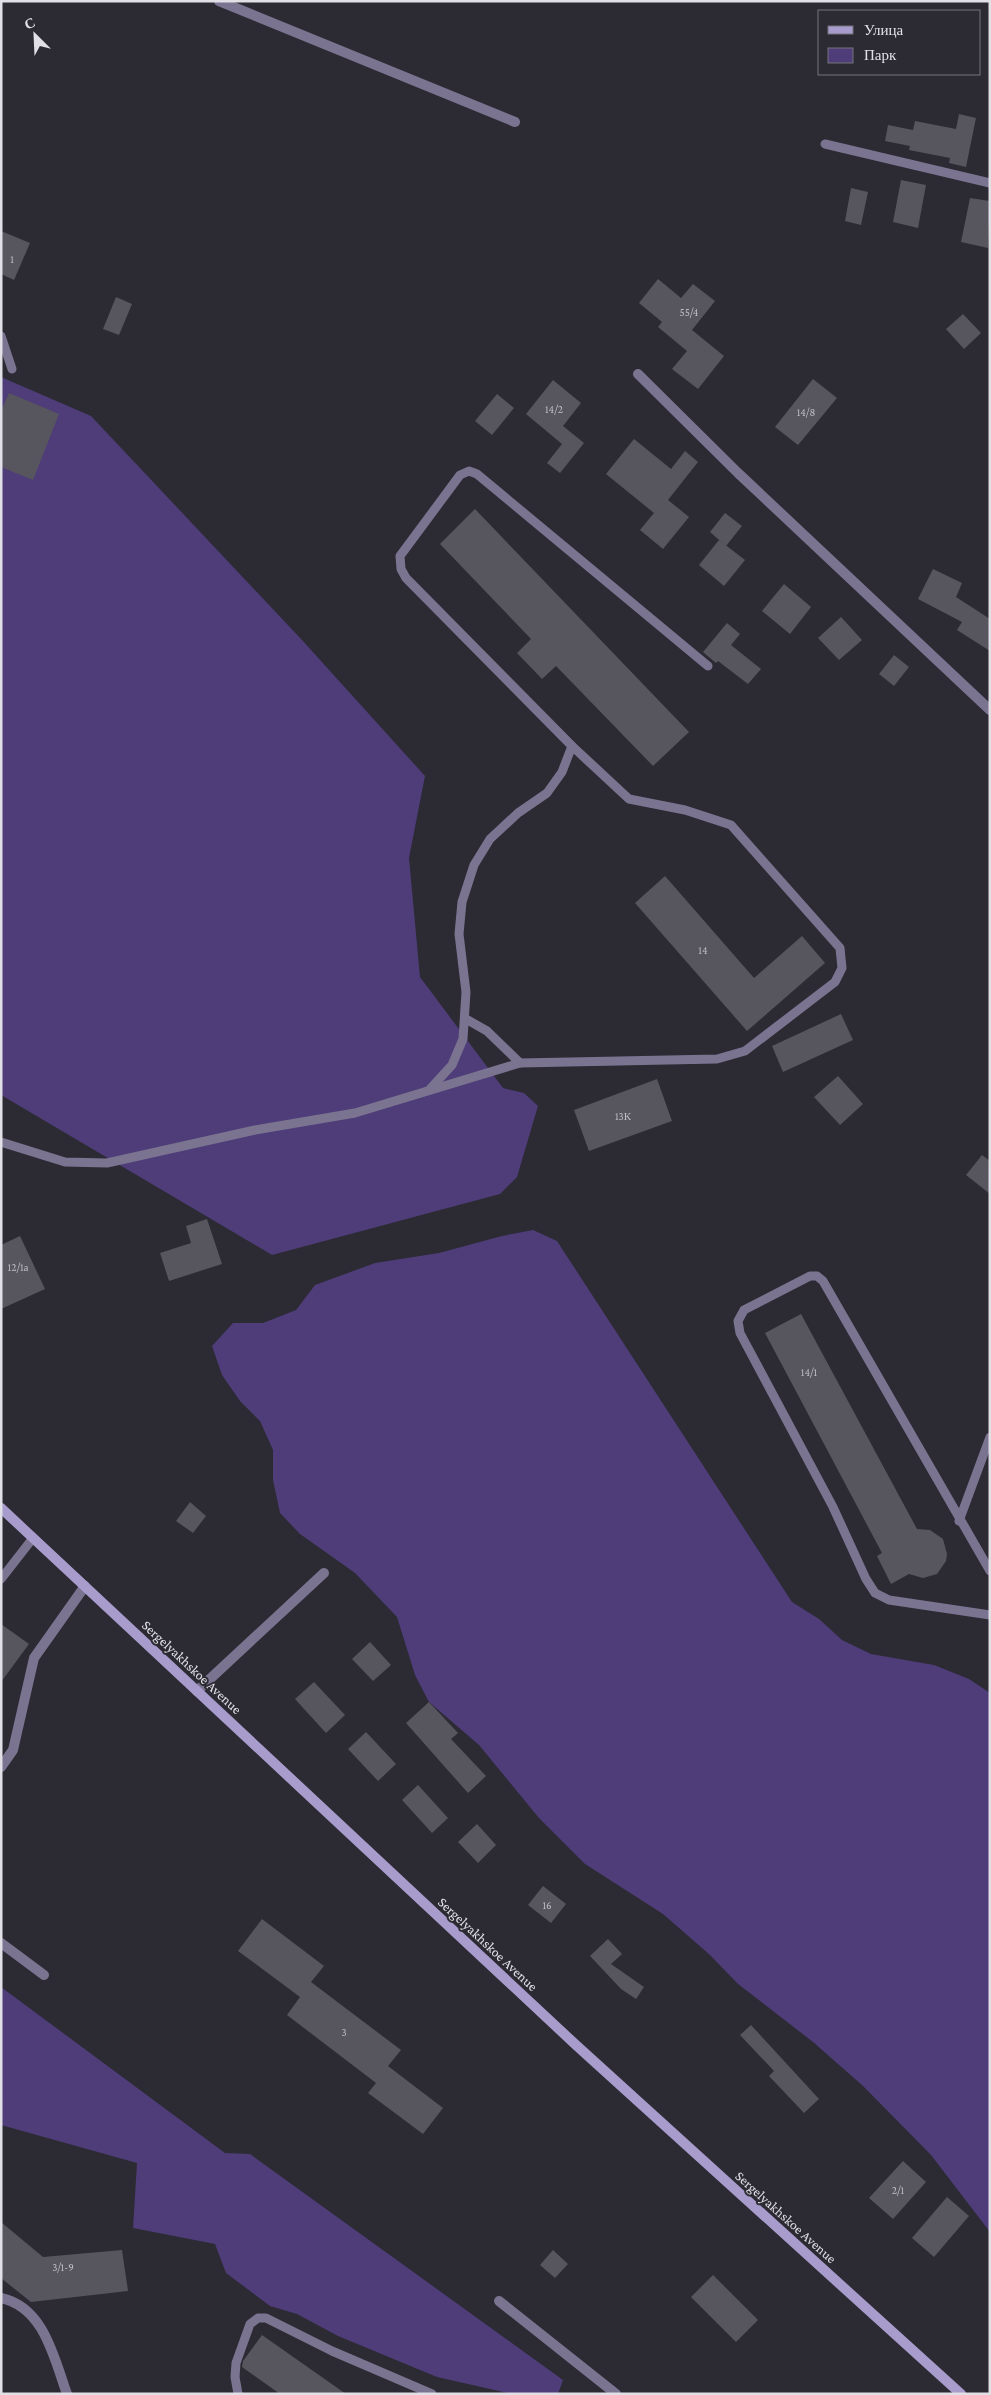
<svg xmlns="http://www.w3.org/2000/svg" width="991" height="2395" font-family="'Crimson Pro',serif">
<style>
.green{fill:#4e3d78}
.building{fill:#57555e}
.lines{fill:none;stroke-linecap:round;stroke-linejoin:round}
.lane{stroke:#7a7491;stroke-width:9}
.street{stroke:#7a7491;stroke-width:10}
.secondary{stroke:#a79ccc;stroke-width:10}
.labels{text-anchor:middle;stroke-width:4;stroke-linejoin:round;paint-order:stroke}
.number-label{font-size:11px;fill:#bebdc4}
.street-label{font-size:14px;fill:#e1e0e6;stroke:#2c2a33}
</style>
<rect width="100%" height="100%" fill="#2c2a33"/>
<!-- green -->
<g class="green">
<path d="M1,377L91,416L302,640L425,776L409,858L420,977L503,1088L524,1093L538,1106L517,1177L500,1194L272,1255L1,1095Z"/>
<path d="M533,1230L557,1241L792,1602L819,1619L842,1640L871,1654L934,1665L969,1679L990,1693V2232L931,2155L863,2086L813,2042L738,1984L710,1955L663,1914L585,1864L539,1818L479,1745L429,1702L415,1675L397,1617L355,1573L300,1534L280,1513L273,1480V1450L260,1421L240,1401L222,1375L212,1346L233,1323H263L296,1310L315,1285L375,1263L439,1253L502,1236Z"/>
<path d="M1,1987L225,2153L250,2154L563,2380L558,2394H512L437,2377L338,2336L297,2314L270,2306L226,2273L215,2244L133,2228L137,2163L1,2125Z"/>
</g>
<!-- building -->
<g class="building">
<path d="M959,114L976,118L966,167L949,163L950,158L909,150L910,146L885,141L888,125L913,130L915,121L956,129Z"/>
<path d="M901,180L926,185L918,228L893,222Z"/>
<path d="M851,188L868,192L861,225L845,221Z"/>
<path d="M970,198L990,201L988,248L961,242Z"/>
<path d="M1,231L30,243L14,280L1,274Z"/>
<path d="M658,279L681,298L693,284L715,301L692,330L724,356L698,389L672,369L687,351L658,327L662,322L639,303Z"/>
<path d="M116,297L132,304L119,335L103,329Z"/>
<path d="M963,314L981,333L964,349L946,329Z"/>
<path d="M813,379L837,398L798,445L775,427Z"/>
<path d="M553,380L581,403L563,426L584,443L560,473L547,463L562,444L526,414Z"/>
<path d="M9,393L59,414L33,480L1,467V411Z"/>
<path d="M497,394L514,408L492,435L475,421Z"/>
<path d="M634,439L671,469L685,451L698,462L668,500L689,517L663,549L640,530L654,513L606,474Z"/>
<path d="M475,509L689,732L653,766L556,666L542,679L517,653L531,639L440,544Z"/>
<path d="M725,513L742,526L726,546L710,532Z"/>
<path d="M719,540L745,560L724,586L699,565Z"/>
<path d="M933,569L962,583L956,597L990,619V651L957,630L962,622L918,599Z"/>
<path d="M784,584L811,607L790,634L762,611Z"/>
<path d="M841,617L862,640L839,660L818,638Z"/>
<path d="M727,623L740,634L731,645L761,669L748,684L718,661L716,663L703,652Z"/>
<path d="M894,655L909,667L894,686L879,674Z"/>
<path d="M665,876L754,978L802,936L825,963L747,1031L635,903Z"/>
<path d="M841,1014L853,1040L783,1072L772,1046Z"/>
<path d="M838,1076L863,1104L840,1125L814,1097Z"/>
<path d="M657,1079L672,1121L589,1151L574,1110Z"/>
<path d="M982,1155L990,1161V1194L966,1175Z"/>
<path d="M207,1219L222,1264L169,1281L160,1253L191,1243L186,1226Z"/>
<path d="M20,1236L45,1289L1,1309V1245Z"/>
<path d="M801,1314L917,1529L930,1530L943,1539L947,1554L946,1561L937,1574L923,1578L909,1574L891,1584L877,1556L882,1553L765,1333Z"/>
<path d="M190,1502L206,1516L193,1533L176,1521Z"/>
<path d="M1,1624L29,1644L1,1682Z"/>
<path d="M370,1642L391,1665L373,1681L352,1659Z"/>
<path d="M314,1682L345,1715L326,1733L295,1699Z"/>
<path d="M429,1702L458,1733L451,1739L486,1776L468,1793L406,1723Z"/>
<path d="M366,1732L396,1764L378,1781L348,1749Z"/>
<path d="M418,1785L448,1818L432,1833L402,1800Z"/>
<path d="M477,1824L496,1845L478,1863L458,1842Z"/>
<path d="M543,1886L566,1904L551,1923L528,1905Z"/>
<path d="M262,1919L324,1966L311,1982L401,2050L388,2066L443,2108L423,2134L368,2093L376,2083L287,2015L300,1997L238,1951Z"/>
<path d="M608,1939L622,1954L611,1964L644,1987L636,1999L621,1989L590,1956Z"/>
<path d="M751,2025L819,2099L804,2113L769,2076L774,2071L740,2035Z"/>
<path d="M903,2161L926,2182L893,2219L869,2198Z"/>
<path d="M947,2197L969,2216L934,2257L912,2238Z"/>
<path d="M1,2222L43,2257L122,2250L128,2291L31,2302L1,2278Z"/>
<path d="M553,2250L568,2264L555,2278L540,2265Z"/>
<path d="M713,2275L758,2320L736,2342L691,2297Z"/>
<path d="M262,2335L346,2394H280L242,2367L243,2361Z"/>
</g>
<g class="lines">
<!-- lane -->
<g class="lane">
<path d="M825,144L990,183"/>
<path d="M1,336L12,369"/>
<path d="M466,1019L487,1031L520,1063"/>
<path d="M430,1089L452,1065L463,1039L466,992L459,934L462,902L474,865L490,839L518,813L547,793L562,772L572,746"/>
<path d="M1,1142L65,1162L107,1163L255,1130L355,1113L520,1063L717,1059L745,1051L835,982L842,968L840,948L731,825L685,810L629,799L572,746L406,578L401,569L400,556L460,475L469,471L477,474L708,666"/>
<path d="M959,1521L990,1437"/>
<path d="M990,1571L823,1281L817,1276H810L744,1310L738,1321L740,1333L833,1507L866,1579L875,1593L889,1600L990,1615"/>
<path d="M1,1579L33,1538"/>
<path d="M238,2394L235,2377L236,2363L250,2324L258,2318H266L332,2351L432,2394"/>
</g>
<!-- street -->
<g class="street">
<path d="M219,1L515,122"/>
<path d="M638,374L738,473L990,710"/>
<path d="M197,1691L324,1573"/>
<path d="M1,1767L13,1750L34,1658L85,1586"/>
<path d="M1,1943L44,1975"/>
<path d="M1,2298C44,2307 54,2358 67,2394"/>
<path d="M499,2301L616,2394"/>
</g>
<!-- secondary -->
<path class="secondary" d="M1,1508L576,2045L961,2394"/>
</g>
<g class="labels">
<!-- number labels -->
<g class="number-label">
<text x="12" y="263">1</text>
<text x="689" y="316">55/4</text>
<text x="554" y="413">14/2</text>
<text x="806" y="416">14/8</text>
<text x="703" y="954">14</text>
<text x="623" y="1120">13К</text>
<text x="18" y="1271">12/1а</text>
<text x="809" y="1376">14/1</text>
<text x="547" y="1909">16</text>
<text x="344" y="2036">3</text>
<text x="898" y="2194">2/1</text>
<text x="63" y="2271">3/1-9</text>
</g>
<!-- street labels -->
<g class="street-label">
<text transform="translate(192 1667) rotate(43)" y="5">Sergelyakhskoe Avenue</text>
<text transform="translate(488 1944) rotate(43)" y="5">Sergelyakhskoe Avenue</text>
<text transform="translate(786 2217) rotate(42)" y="5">Sergelyakhskoe Avenue</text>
</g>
</g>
<!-- border -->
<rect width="991" height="2395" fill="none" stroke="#e1e0e6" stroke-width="5"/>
<!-- legend -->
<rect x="818" y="10" width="162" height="65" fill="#2c2a33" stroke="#74737b"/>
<rect x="828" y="26" width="25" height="8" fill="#a79ccc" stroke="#74737b"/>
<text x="864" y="35" font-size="15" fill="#e1e0e6">Улица</text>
<rect x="828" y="48" width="25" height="15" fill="#4e3d78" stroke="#74737b"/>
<text x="864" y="60" font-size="15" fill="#e1e0e6">Парк</text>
<!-- north arrow -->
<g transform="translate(35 35) rotate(336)" stroke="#2c2a33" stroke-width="4" paint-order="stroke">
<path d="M0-4L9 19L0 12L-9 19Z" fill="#e1e0e6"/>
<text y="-8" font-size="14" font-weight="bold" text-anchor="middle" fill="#e1e0e6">С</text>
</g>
</svg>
